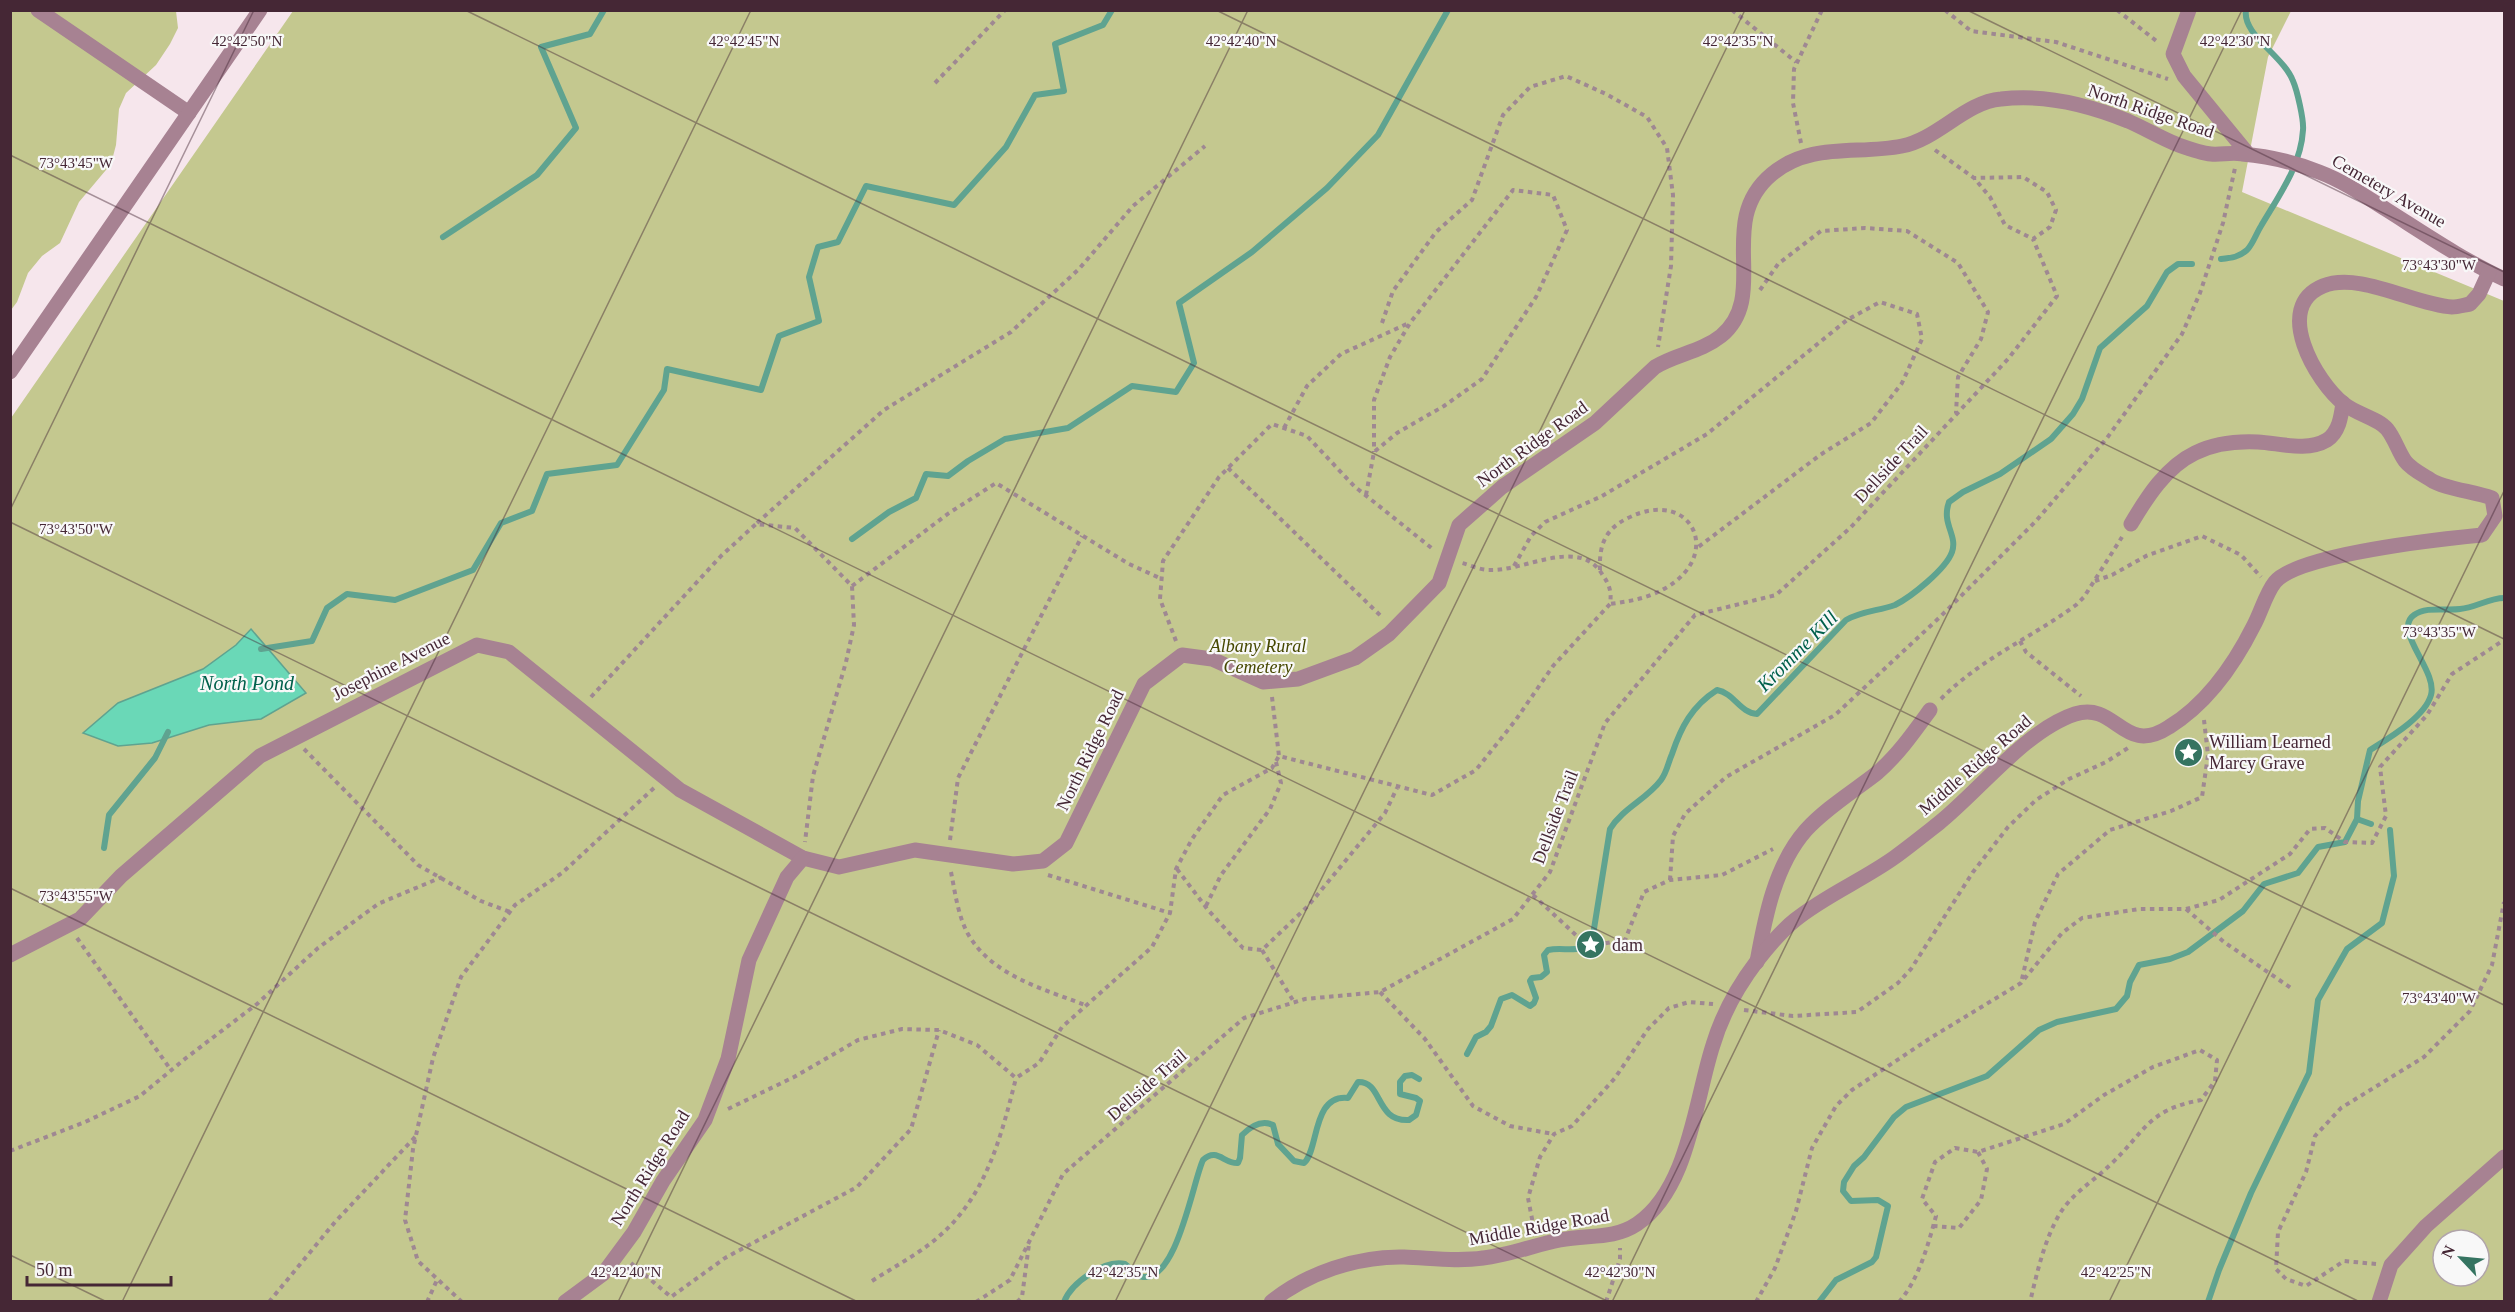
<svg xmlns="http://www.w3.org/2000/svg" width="2515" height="1312" font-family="Georgia,serif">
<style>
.green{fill:#c4c88f;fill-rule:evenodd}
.water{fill:#6ad8b7;stroke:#5fa390;stroke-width:1.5}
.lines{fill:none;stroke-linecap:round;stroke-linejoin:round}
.stream{stroke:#5fa390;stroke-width:6}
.path{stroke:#9f8892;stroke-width:4;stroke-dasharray:4.5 4.5;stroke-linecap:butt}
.minor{stroke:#a78292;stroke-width:15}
.ticks{fill:none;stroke:#452735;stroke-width:1.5;stroke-opacity:0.45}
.labels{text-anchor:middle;stroke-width:4.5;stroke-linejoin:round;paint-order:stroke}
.street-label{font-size:18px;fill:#452735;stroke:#f8f8f8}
.park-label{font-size:18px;font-style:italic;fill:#464800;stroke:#f8f8f8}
.poi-label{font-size:18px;fill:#452735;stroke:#f8f8f8;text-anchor:start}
.water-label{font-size:20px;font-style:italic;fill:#00604b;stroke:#f8f8f8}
.ticks-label{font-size:15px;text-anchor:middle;fill:#452735;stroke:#f8f8f8;stroke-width:4.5;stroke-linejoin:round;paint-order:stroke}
</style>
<rect width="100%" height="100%" fill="#f6e6ec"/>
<!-- green -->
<g class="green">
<path d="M11,11H176L178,28L170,44L156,65L126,93L119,109L116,145L111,164L79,202L60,243L42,256L28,273L17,302L11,310Z"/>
<path d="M293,11H2291L2268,57L2242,192L2504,301V1301L11,1302V418ZM2443,1240H2479V1276H2443Z"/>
</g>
<!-- water -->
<path class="water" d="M251,629L306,693L261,719L209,725L152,743L118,746L83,733L118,703L203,669L236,645Z"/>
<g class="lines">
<!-- stream -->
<g class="stream">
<path d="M443,237L537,175L576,128L541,47L590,34L604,10"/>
<path d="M2221,259C2232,258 2239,257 2247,250C2253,244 2256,234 2261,226C2278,197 2301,166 2303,130C2304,120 2297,90 2293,81C2283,55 2242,35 2246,10"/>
<path d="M852,539L889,512L916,498L926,474L948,476L968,461L1005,439L1068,428L1132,386L1176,392L1194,363L1179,303L1252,252L1327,188L1378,135L1448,10"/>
<path d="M261,649L312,641L327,608L347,594L395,600L473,570L501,523L532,511L547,474L617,465L664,390L667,369L761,390L779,336L819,321L809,277L818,247L838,242L866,186L954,205L1006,147L1035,95L1064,91L1055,44L1103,25L1112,10"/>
<path d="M2357,819L2371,824"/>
<path d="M104,848L109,815L155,758L168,732"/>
<path d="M1467,1054L1476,1037L1486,1032L1491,1026L1501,999L1512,995L1530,1006L1534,1003L1536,998L1530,981L1532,978L1541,977L1547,972L1544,955L1548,950C1567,946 1583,957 1593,935L1610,829C1623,808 1647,799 1661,780C1667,772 1668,763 1672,754C1681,727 1692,706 1717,690C1734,693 1740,713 1757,714L1846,620C1862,611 1878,611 1895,605C1911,597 1946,569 1952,552C1958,535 1941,524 1949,502L1963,492L2000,474L2051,439L2073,414L2082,399L2100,348L2147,306L2167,272L2178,264H2192"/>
<path d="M1064,1302C1071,1283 1105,1259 1125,1264C1131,1268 1134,1276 1143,1277C1177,1281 1193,1181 1203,1160C1217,1147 1224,1164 1238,1163L1240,1158L1242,1135C1250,1127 1261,1119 1273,1125L1278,1144L1294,1161L1304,1163C1319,1150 1312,1094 1348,1098L1358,1082C1383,1081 1375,1122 1409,1120L1416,1115L1420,1101L1416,1098L1400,1094V1082L1405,1076L1412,1075L1419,1079"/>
<path d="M1819,1302L1836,1280L1872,1262L1876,1257L1888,1206L1878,1200L1851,1201L1843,1191L1844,1182L1854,1166L1864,1157L1894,1117L1906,1107L1987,1076L2039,1030L2057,1022L2116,1009L2127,996L2130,982L2139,965L2170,959L2188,952L2243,911L2264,884L2298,873L2318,847L2345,842L2357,819L2358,801L2370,750C2389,738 2425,717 2431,695C2438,671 2392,630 2414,615C2426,606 2446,611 2460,609C2475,608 2489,598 2504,598"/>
<path d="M2208,1302L2219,1270L2251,1193L2309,1073L2318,1000L2347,949L2382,923L2394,876L2390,830"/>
</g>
<!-- path -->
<g class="path">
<path d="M1732,10L1796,62"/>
<path d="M1945,10L1971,31L2056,42L2168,79"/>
<path d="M2117,10L2159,43"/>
<path d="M935,83L1005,10"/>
<path d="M1801,143L1793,103L1794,69L1822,10"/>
<path d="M1935,150L1974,178L1990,197L2005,225L2033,239L2050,227L2056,210L2047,192L2023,177L1974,178"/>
<path d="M1760,290L1778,264L1821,231L1865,228L1907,231L1958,263L1988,312L1981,339L1958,377L1956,413"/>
<path d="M1382,323L1393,291L1436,232L1472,200L1503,115L1530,87L1566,76L1606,94L1647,117L1667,148L1673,195L1671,266L1658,347"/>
<path d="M1284,428L1307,386L1341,354L1409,323"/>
<path d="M1228,468L1383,618"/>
<path d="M1366,495L1374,452L1397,433L1444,406L1482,379L1536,297L1567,230L1553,195L1513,190L1410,323L1390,357L1374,400V452"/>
<path d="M757,523L884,410L1011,332L1079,269L1133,206L1205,146"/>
<path d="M1514,566L1531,536L1545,522L1602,496L1707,434L1847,320L1880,302L1917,314L1922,339L1902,383L1871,423L1820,455L1697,548"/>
<path d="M1600,570C1599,545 1605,529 1628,518C1696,484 1729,565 1651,595C1638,600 1624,602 1610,604"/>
<path d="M2095,581L2112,575L2146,556L2202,536L2241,555L2261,577"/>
<path d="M852,586L949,513L996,483L1129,564L1162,579"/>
<path d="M1176,641L1160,599L1163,561L1219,477L1272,424L1307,436L1354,486L1434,550"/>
<path d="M2020,641L2026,652L2081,696"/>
<path d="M591,697L721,556L756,524L795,528L852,586L854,625L846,662L813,776L805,842"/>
<path d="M1272,697L1279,756L1432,795L1476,770L1515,721L1553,666L1610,604C1612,591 1609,584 1602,574C1579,536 1523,572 1489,570C1480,570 1470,565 1462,563"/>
<path d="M1941,699C1980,659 2031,638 2076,605L2084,597L2122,537"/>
<path d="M304,749L418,865L481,901L510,912"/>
<path d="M950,840L958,778L1082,536"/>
<path d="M1177,869L1208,910L1243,948L1262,950L1308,906L1385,813L1397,788"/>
<path d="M951,872C955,892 958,916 968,934C992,976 1044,989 1085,1005"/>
<path d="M1048,875L1170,913"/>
<path d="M1670,880L1673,836L1685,814L1726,777L1835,715L1940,617L2036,521L2107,438L2182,334L2200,293L2223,223L2235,168"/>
<path d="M1533,895L1578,937L1600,944L1625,940L1644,892L1670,880L1722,875L1773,849"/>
<path d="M1206,906L1221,875L1270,809L1281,783L1276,762"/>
<path d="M2186,909L2224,942L2291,988"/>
<path d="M77,938L171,1070"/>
<path d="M1262,950L1294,1002"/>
<path d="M2022,979L2035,922L2058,874L2110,830L2171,811L2202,797L2208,755L2204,720"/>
<path d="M1380,992L1425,1039L1473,1106L1510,1126L1553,1134"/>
<path d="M1744,1010L1793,1016L1857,1012L1898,983L1911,969L1973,872L2008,827L2036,800L2069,779L2106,762L2128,748"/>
<path d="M728,1109L794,1077L858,1040L902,1029L939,1030L977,1045L1016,1078L1039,1063L1062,1027L1152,947L1170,913L1176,869L1192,839L1223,795L1272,768L1279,756"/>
<path d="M10,1151L85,1122L140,1096L186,1058L257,1004L318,948L378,904L442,877"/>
<path d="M1933,1226L1959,1228L1981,1200L1987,1169L1978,1152"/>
<path d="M1534,1229L1528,1198L1540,1157L1554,1134L1572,1126L1615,1078L1648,1029L1669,1008L1689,1002L1713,1004"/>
<path d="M631,1263L671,1297L725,1258L857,1187L911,1129L939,1030"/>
<path d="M2376,1264L2344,1261L2306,1286L2286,1279L2276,1269L2278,1232L2306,1172L2315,1136L2341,1108L2424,1057L2470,1011L2492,965L2504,902"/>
<path d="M872,1281C892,1268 913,1257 931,1243C985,1201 1000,1141 1016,1078"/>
<path d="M269,1302L335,1222L416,1136"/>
<path d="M427,1302L437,1280"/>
<path d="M462,1302L418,1261L405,1220L413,1149L433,1058L461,977L515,905L562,873L654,788"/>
<path d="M976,1302L1010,1280L1063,1174L1244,1018L1305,999L1380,992L1513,919L1550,872L1605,723L1695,615L1776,595L1851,527L2008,359L2057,296L2033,239"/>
<path d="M1017,1302L1022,1297L1029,1244"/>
<path d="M1606,1302L1620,1259V1248"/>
<path d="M1756,1302L1775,1268L1796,1211L1812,1148L1836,1106L1852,1090L1932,1037L2021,983L2062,933L2082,918L2139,909H2186L2219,900L2290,854L2310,829L2325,828L2345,842L2372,843L2386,816L2380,767L2427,715L2452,674L2504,640"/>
<path d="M1899,1302C1919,1279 1928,1245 1936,1216L1922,1199L1935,1162L1955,1148L1978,1152L2064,1124L2104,1095L2153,1067L2200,1050L2217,1060L2215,1081L2201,1100C2147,1110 2146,1131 2111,1164C2093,1182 2072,1193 2059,1215C2044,1241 2037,1273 2030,1302"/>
</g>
<!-- minor -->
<g class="minor">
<path d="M38,10L189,113"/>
<path d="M2189,10L2173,54L2184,76L2248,154"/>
<path d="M10,372L260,10"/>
<path d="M2131,524C2147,497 2166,467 2195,453C2215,443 2237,441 2258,442C2279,443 2307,452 2327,440C2339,432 2341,417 2343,403"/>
<path d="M10,955L80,919L121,876L260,756L477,645L509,652L680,790L803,858L839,867L915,850L1013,864L1043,861L1066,843L1144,684L1182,655L1212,659L1263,682L1298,679L1355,658L1389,634L1439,583L1459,525L1502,487L1595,423L1655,367C1676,354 1701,352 1721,336C1771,295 1714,222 1772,174C1810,142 1857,155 1902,146C1938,139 1965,102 2001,99C2043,94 2089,105 2128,121C2144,128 2159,137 2176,144C2187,148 2200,153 2211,154C2221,155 2232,152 2242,154C2267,156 2296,163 2319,172C2343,181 2365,196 2387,210C2425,234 2463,260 2504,279"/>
<path d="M1757,962C1765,917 1775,865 1806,830C1826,808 1854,791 1877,773C1898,755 1914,732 1930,710"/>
<path d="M565,1302L603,1274L634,1232L663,1181L705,1120L728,1059L749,960L787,877L803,858"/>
<path d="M1271,1302C1307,1273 1357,1256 1404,1257C1431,1258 1457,1262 1483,1258C1510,1255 1534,1245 1560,1240C1587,1234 1613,1240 1637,1224C1689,1189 1695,1100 1713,1045C1722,1015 1738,986 1757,961C1768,947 1781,931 1795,920C1826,895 1863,880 1895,857C1910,846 1925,834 1939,823C1979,791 2026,730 2075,714C2117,701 2123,757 2169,727C2208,703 2234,665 2254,625C2261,612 2266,593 2275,582C2298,554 2442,539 2482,535L2495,516L2492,498C2476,492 2442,488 2431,480C2423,475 2411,469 2405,461C2398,451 2395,439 2387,429C2378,418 2356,414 2344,404C2316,382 2272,307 2323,286C2359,271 2415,305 2452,307C2458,307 2464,305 2470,304L2479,294L2489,272"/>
<path d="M2379,1302L2391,1265L2426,1226L2504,1157"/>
</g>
</g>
<!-- ticks -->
<path class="ticks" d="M465,10L2504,1005M1216,10L2504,639M1967,10L2504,272M10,155L2360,1302M10,510L254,10M10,522L1609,1302M10,888L858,1302M10,1255L107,1302M122,1302L751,10M618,1302L1248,10M1115,1302L1745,10M1612,1302L2242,10M2109,1302L2504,491"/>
<!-- icons -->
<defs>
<symbol id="sight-disc" viewBox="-11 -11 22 22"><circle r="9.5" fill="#357461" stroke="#f8f8f8"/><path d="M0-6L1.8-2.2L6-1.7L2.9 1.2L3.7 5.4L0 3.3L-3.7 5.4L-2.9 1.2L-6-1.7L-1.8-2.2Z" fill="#fff"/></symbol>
</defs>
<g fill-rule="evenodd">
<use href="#sight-disc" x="2172" y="736" width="33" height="33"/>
<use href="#sight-disc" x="1574" y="928" width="33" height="33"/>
</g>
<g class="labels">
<!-- street labels -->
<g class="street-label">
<text transform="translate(2151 111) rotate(19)" y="6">North Ridge Road</text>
<text transform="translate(2389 191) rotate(30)" y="6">Cemetery Avenue</text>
<text transform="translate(1532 444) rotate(-36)" y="6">North Ridge Road</text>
<text transform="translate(1891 464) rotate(-47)" y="6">Dellside Trail</text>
<text transform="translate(391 666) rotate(-27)" y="6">Josephine Avenue</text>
<text transform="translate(1090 750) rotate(-64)" y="6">North Ridge Road</text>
<text transform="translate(1975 765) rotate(-41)" y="6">Middle Ridge Road</text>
<text transform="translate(1555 817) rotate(-69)" y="6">Dellside Trail</text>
<text transform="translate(1147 1085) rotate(-41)" y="6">Dellside Trail</text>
<text transform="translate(650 1168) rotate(-58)" y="6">North Ridge Road</text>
<text transform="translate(1539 1227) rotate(-10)" y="6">Middle Ridge Road</text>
</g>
<!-- park labels -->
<g class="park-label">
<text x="1258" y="652">Albany Rural<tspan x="1258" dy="21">Cemetery</tspan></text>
</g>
<!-- poi labels -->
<g class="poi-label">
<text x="2209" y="748">William Learned<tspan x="2209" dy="21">Marcy Grave</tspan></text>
<text x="1612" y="951">dam</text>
</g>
<!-- water labels -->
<g class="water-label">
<text transform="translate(1797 651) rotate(-45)" y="7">Kromme KIll</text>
<text x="247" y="690">North Pond</text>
</g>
</g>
<g class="ticks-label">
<text x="247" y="46">42°42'50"N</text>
<text x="744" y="46">42°42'45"N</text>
<text x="1241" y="46">42°42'40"N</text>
<text x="1738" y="46">42°42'35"N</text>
<text x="2235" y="46">42°42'30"N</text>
<text x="76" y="168">73°43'45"W</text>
<text x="2439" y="270">73°43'30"W</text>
<text x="76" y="534">73°43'50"W</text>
<text x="2439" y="637">73°43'35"W</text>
<text x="76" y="901">73°43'55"W</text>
<text x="2439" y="1003">73°43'40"W</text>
<text x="626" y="1277">42°42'40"N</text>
<text x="1123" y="1277">42°42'35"N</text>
<text x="1620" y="1277">42°42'30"N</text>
<text x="2116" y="1277">42°42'25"N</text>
</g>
<!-- border -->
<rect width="2515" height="1312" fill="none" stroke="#452735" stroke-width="24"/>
<!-- north arrow -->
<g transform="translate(2461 1258) rotate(296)"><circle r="28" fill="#f8f8f8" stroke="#b0a4aa" stroke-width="1.5"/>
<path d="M0-4.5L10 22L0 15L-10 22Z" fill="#357461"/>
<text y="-9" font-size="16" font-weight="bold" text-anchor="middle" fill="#452735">N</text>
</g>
<!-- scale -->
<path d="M27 1276v9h144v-9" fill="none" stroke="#452735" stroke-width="3"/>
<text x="36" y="1276" font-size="18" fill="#452735" stroke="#f8f8f8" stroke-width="4.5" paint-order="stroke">50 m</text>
</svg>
